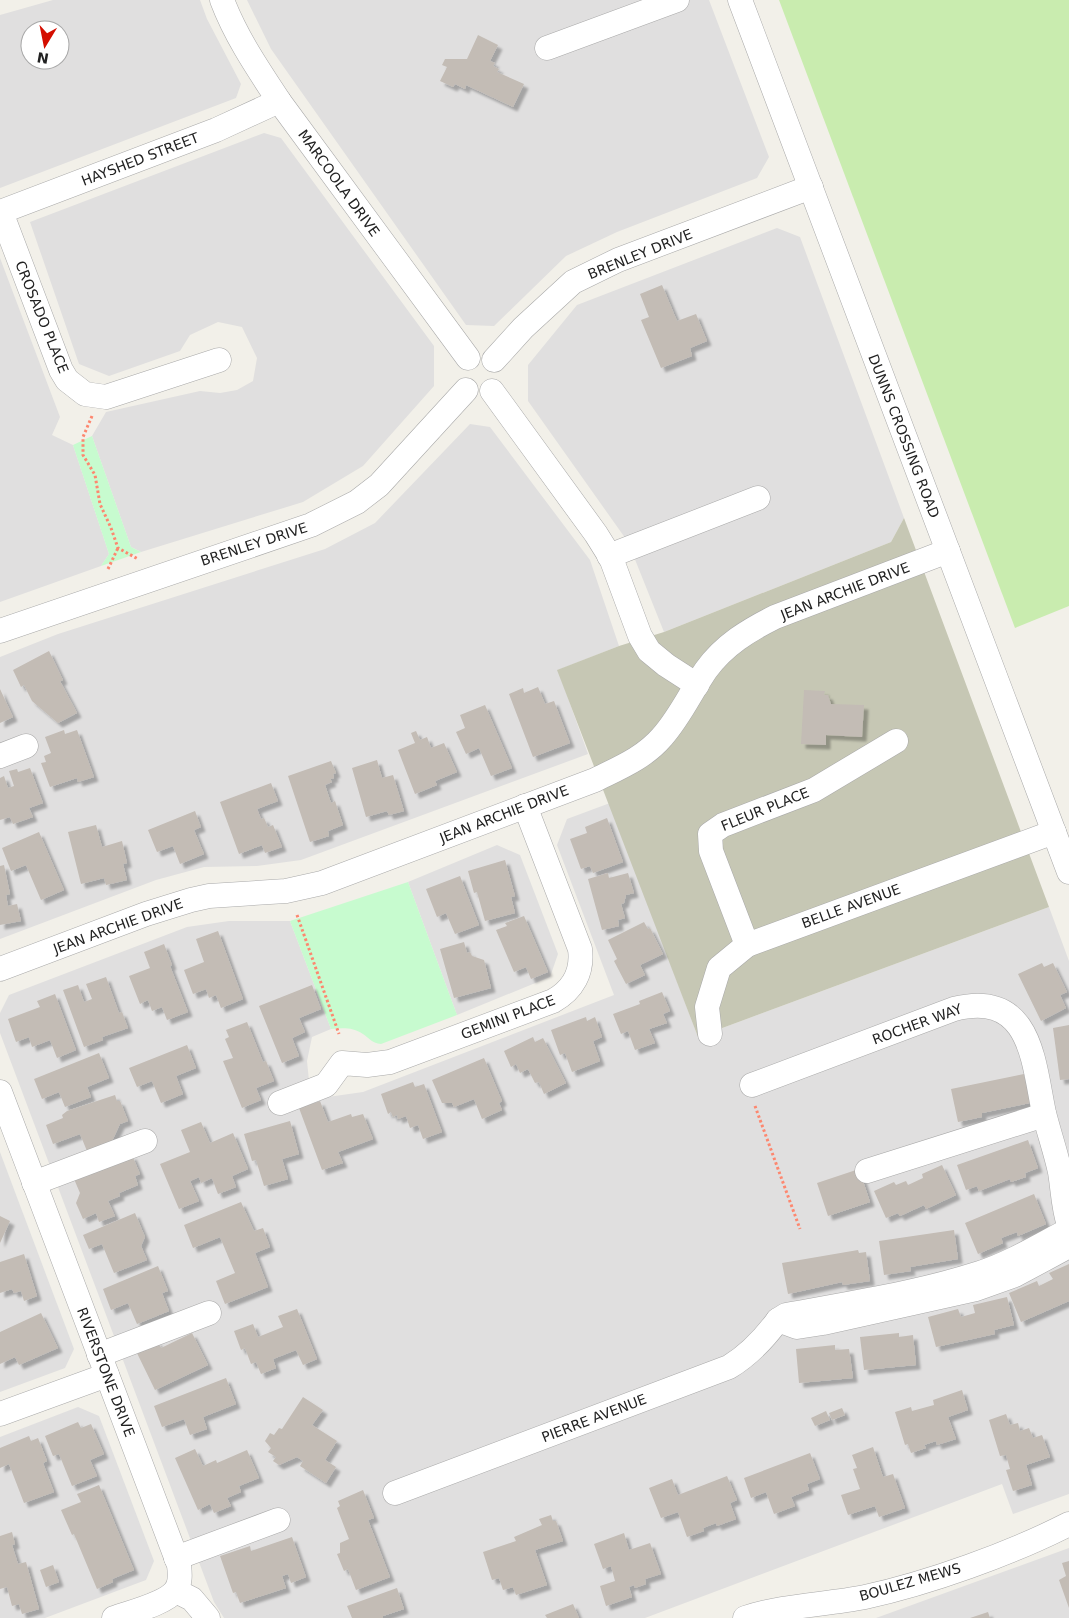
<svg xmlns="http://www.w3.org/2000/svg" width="1069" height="1618" font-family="'DejaVu Sans',sans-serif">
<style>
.residential{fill:#e0dfdf;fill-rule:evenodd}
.construction{fill:#c6c7b4}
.grass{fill:#c9ecaf}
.park{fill:#c7fbcf}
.building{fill:#c3bcb5;filter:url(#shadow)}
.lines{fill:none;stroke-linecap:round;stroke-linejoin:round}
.minor-casing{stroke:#a9a9a9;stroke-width:25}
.path{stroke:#fd876f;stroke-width:3;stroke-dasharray:2.5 2.5;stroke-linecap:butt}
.minor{stroke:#fff;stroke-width:24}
.labels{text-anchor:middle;stroke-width:5;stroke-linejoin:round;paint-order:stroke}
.street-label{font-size:14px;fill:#222;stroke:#fff}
</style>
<defs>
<filter id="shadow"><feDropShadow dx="4.5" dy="4.5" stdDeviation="1" flood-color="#0004"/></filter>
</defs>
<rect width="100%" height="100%" fill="#f2f0e9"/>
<!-- residential -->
<g class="residential">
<path d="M53,0H200L207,19L241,84L236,98L0,188V15ZM30,30H60V60H30Z"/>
<path d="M247,0H709L769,157L757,178L617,232L566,256L494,326L466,325L271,49Z"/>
<path d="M264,133L281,138L434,346V386L363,466L303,502L141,552L131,547L92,436L106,412L200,391L220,393L237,390L253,381L257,358L242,327L218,322L190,335L180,351L109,376L79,364L30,222Z"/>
<path d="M777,228L800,237L904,518L891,542L664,632L628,542L528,401V365L577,305Z"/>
<path d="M0,258L60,417L52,435L73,445L109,554L101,566L0,602Z"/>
<path d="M470,424L490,427L590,560L619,646L558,670L588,754L301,860L257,866L204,867L156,880L0,939V657L58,634L325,549L375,523Z"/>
<path d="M610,803L698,1037L1049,907L1069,961V1494L1013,1514L1002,1484L645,1618H224L214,1602L0,1033V1013L9,995L187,927L229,921H290L331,1029L312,1037L307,1061L309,1081L328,1097L363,1092L614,995L557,845L567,819Z"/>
<path d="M497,845L520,855L558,954L550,977L457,1015L408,882Z"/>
<path d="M0,1152L74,1349L65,1368L0,1392Z"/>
<path d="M78,1407L99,1416L154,1561L146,1580L45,1618H0V1437Z"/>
<path d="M1069,1548V1618H876Z"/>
</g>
<!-- construction -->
<path class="construction" d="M904,518L1049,907L698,1037L557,670L619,646L664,632L891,542Z"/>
<!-- grass -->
<path class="grass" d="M779,0H1069V606L1015,628Z"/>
<!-- park -->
<g class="park">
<path d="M92,436L131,547L141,552L101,566L109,554L73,445Z"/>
<path d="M408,882L457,1015L381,1044C372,1043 370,1039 363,1034C353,1027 342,1028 331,1029L290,921Z"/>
</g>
<!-- building -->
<g class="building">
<path d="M478,35L498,45L490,61L495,63L493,66L499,69L497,72L524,84L513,107L466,85L465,89L455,84L453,87L440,81L447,67L442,65L445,59H467Z"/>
<path d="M662,285L677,321L696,314L707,341L690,348L692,356L661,368L641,320L649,317L640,294Z"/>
<path d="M49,651L63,680L60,681L77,713L58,723L32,701L24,685L21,687L13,670Z"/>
<path d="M538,687L545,704L554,701L570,743L533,757L509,694L523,688L524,693Z"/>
<path d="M0,689L13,717L0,723Z"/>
<path d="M804,690L825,691L824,695H828L831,704L864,705L862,737L826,735V745L801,744Z"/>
<path d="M485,705L512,768L491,776L479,748L466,754L456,732L465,728L460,715Z"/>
<path d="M64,730L65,734L77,730L94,777L78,782L77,778L50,787L41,763L46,762L44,756L51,753L45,737Z"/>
<path d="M416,731L420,740L427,737L431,748L444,743L457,772L435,781L437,785L415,794L398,750L415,743L411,733Z"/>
<path d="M377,760L382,778L393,775L404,811L389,815L387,811L366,817L352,768Z"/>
<path d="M331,761L336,773L333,774L334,778L330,779L332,782L325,785L331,803L335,801L343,825L328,831L329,836L310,842L288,776Z"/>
<path d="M30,768L43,803L29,808L33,817L13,824L10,817L0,820V778L4,776L8,788L14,786L9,771L17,769L18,772Z"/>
<path d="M271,783L278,801L257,809L261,819L264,818L268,827L273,825L282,847L265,853L262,845L239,854L220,802Z"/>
<path d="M195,811L201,827L194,830L204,854L180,864L173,846L157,852L148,830Z"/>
<path d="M607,818L623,862L593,873L590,866L581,869L570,839L587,833L585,827Z"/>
<path d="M96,825L102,847L122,841L127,863L123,864L127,880L106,885L104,878L81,884L68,832Z"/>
<path d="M39,832L64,890L41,900L26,865L11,871L2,848Z"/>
<path d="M505,860L515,896L511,897L515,913L485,921L477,892L474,893L468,871Z"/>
<path d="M4,865L10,894L6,895L8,906L17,904L21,921L0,925V866Z"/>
<path d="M608,873L609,878L628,873L634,893L626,895L624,903L621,904L625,918L618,920L619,926L602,930L588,879Z"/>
<path d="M460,876L479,925L455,934L446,913L437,917L426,889Z"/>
<path d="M524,916L548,972L531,979L526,967L514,972L496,930L507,926L505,923Z"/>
<path d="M644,922L648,929L650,928L663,954L640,965L645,975L626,984L614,961L617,959L608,940Z"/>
<path d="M218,931L243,999L221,1008L216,995L209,998L206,989L193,994L184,970L204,962L196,939Z"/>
<path d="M464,942L467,953L470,952L472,956L484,960L491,988L454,998L440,949Z"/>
<path d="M164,944L172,965L170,966L188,1012L167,1020L162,1007L152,1011L148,1000L140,1004L129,976L150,968L144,952Z"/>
<path d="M1042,963L1044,967L1053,963L1067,992L1060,995L1066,1008L1041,1021L1018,974Z"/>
<path d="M106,977L119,1013L122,1012L128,1028L102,1037L103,1040L84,1047L63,990L78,985L84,1002L92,999L86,984Z"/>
<path d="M312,985L321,1009L299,1018L305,1032L292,1038L299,1056L282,1063L259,1006Z"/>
<path d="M662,992L670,1011L663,1014L667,1023L649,1029L655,1043L635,1050L628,1031L621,1034L613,1014L640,1004L639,1001Z"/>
<path d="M55,994L76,1050L57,1058L50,1040L32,1047L29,1037L16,1042L8,1019L40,1007L37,1001Z"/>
<path d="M586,1017L587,1021L595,1017L602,1037L593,1041L600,1061L572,1072L565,1053L560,1055L551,1030Z"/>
<path d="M247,1022L263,1062L266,1061L274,1081L256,1088L261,1100L242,1108L223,1061L233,1058L225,1039L229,1037L226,1030Z"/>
<path d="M1069,1025V1079L1060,1080L1053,1028Z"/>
<path d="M533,1037L535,1042L543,1038L566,1083L544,1094L539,1082L535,1083L528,1069L520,1073L516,1064L511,1067L504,1051Z"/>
<path d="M187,1045L196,1068L176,1076L183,1094L161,1103L152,1081L137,1087L129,1068Z"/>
<path d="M99,1053L109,1078L87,1087L91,1097L65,1107L59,1092L42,1099L34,1079Z"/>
<path d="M484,1058L502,1101L499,1103L502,1110L482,1119L474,1099L454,1107L452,1103H442L432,1080Z"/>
<path d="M1024,1074L1030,1103L982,1113V1117L958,1122L951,1089Z"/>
<path d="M413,1082L415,1087L424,1084L442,1132L423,1139L418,1125L410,1128L406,1116L398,1119L397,1115L393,1117L391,1112L388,1114L381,1094Z"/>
<path d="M115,1095L117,1101H120L128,1121L120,1124L112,1141L87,1151L80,1134L53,1144L46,1125L63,1118L62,1115L67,1111Z"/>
<path d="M320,1101L328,1122L351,1114L352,1117L363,1114L373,1139L338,1152L343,1163L322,1170L299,1108Z"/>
<path d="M290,1121L299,1154L282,1159L288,1179L264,1186L256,1160L252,1161L244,1134Z"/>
<path d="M201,1122L210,1143L233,1133L248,1169L232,1176L236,1187L218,1194L212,1178L201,1183L199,1177L190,1181L199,1201L179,1209L160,1164L190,1152L181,1130Z"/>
<path d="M1028,1140L1038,1168L1025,1173L1026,1177L1011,1182L1010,1179L979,1191L977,1186L966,1190L957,1165Z"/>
<path d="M132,1155L140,1174L135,1176L138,1185L119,1193L120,1196L108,1201L115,1216L99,1222L96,1213L83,1219L76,1203L80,1193L74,1179Z"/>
<path d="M942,1165L956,1195L926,1209L924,1205L900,1216L898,1213L886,1218L874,1191L894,1182L896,1185L906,1181L908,1185L923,1178L922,1174Z"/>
<path d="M859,1169L870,1202L828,1216L817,1183Z"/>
<path d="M1034,1194L1046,1224L1018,1236L1017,1232L1001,1238L1003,1243L978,1254L965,1223Z"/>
<path d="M241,1202L254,1231L263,1228L270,1247L255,1253L268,1287L225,1304L216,1281L235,1273L220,1237L193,1248L184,1225Z"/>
<path d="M135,1213L145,1237L141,1246L147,1260L114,1273L102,1244L89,1249L83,1235Z"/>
<path d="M0,1216L10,1221L0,1243Z"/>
<path d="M954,1230L958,1259L910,1267L911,1271L884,1275L879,1241Z"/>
<path d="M858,1250L859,1253L866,1252L870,1281L843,1285L842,1282L788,1294L782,1263Z"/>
<path d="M24,1254L37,1296L24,1301L21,1291L14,1293L12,1289L0,1293V1262Z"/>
<path d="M1069,1264V1301L1021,1322L1009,1293L1037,1281L1039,1286L1053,1279L1049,1273Z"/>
<path d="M158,1266L168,1291L162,1293L169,1311L137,1324L128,1303L111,1310L103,1289Z"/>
<path d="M1007,1297L1014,1325L994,1330L995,1334L936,1347L928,1317L958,1309L961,1317L975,1313L973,1305Z"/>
<path d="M297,1309L317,1359L303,1365L296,1350L273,1359L276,1368L261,1374L256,1362L251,1364L245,1348L241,1350L234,1331L253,1324L258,1337L283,1327L278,1316Z"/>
<path d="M41,1313L58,1348L19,1365L15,1357L0,1364V1332Z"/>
<path d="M192,1333L208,1365L155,1390L136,1351L157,1341L161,1348Z"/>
<path d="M899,1333V1337L913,1335L916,1365L864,1370L860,1337Z"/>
<path d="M835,1345V1350L849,1349L853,1378L799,1383L796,1349Z"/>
<path d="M226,1378L236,1404L203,1417L207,1429L190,1435L184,1419L162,1427L154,1406Z"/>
<path d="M962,1390L968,1410L948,1417L956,1439L937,1445L936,1441L924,1445L926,1448L911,1453L908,1444L905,1445L895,1412L911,1407L912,1411L934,1405L933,1400Z"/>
<path d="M303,1397L323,1410L312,1425L337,1441L325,1460L336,1467L326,1483L300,1466L303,1461L297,1457L279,1465L273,1461L276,1457L268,1452L271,1448L265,1441L270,1433L274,1435L279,1428L282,1429Z"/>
<path d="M842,1408L845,1415L832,1420L829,1413Z"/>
<path d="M826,1411L830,1420L815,1426L811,1418Z"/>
<path d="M1006,1414L1010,1425L1018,1423L1020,1431L1029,1428L1033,1438L1042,1435L1050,1457L1026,1465L1032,1485L1013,1491L1006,1470L1010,1469L1006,1455L1000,1456L989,1420Z"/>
<path d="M78,1422L81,1428L91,1424L104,1454L90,1460L97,1476L72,1486L59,1454L53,1456L45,1436Z"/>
<path d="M29,1436L31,1441L38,1438L47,1461L43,1463L54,1492L24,1503L9,1464L0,1468V1448Z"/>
<path d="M873,1447L883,1477L893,1474L905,1508L879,1517L875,1506L848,1515L841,1495L860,1489L853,1469L857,1468L852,1455Z"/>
<path d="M195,1449L203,1466L216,1460L217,1463L247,1450L259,1478L239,1486L241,1492L227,1498L231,1506L214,1513L210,1504L198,1510L175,1458Z"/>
<path d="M810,1453L820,1479L807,1484L809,1490L791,1497L795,1506L774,1514L766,1492L751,1498L744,1478Z"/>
<path d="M727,1476L737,1500L730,1503L736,1519L717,1526L716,1523L703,1528L704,1531L687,1537L678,1512L661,1518L649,1488L672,1479L678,1495Z"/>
<path d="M99,1485L134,1570L112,1579L113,1582L97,1589L74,1534L72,1535L61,1510L81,1502L77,1494Z"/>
<path d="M363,1490L374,1518L368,1520L390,1577L356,1590L348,1569L344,1571L337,1554L340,1553V1543L349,1539L337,1508L340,1506L338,1501Z"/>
<path d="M551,1515L553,1521H556L563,1541L535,1550L547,1585L516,1595L513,1587L503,1590L499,1578L492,1580L483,1552L516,1541L514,1537L542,1525L539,1519Z"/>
<path d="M12,1532L15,1544L12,1545L18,1564L26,1562L39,1609L22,1614L19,1604L12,1606L7,1587L0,1589V1536Z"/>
<path d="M624,1533L629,1550L650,1543L661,1574L645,1579L646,1584L635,1588L634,1585L629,1587L632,1597L606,1606L600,1586L615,1581L611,1566L603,1569L594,1544Z"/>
<path d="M292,1537L306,1577L291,1583L288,1574L282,1576L286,1588L240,1603L236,1592L233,1593L220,1556L250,1546L251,1551Z"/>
<path d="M1069,1561V1608L1059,1580L1066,1576L1062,1563Z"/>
<path d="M53,1565L59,1582L46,1587L40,1570Z"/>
<path d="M397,1588L404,1609L383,1616V1618H352L347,1606Z"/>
<path d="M573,1604L579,1618H547L545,1615Z"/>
<path d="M988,1612L990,1618H970Z"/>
</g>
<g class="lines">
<defs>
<g id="minor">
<path d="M222,0C236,37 258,69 279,101L468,358"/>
<path d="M740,0L1069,872"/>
<path d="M547,48L677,0"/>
<path d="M0,212L216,130L279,101"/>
<path d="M1,212L61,370L67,380L85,394L106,397L219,360"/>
<path d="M494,360L523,328L573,282L618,260L811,187"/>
<path d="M492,391L596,534L611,558L640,636L649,651L666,665L697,685"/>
<path d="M609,556L758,498"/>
<path d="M0,631L311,525L357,502L379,485L466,390"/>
<path d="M0,756L26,746"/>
<path d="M747,945L711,851L710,834L723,825L814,790L896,741"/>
<path d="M0,969L146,914L191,900L209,896L286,891L322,883L595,780C619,768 644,758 662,737C680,717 691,692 706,670C724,645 749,630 775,617L948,551"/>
<path d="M710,1034L707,1007L719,968L747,945L1054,832"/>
<path d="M752,1085L954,1009C1031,990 1033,1060 1044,1113C1049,1133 1056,1153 1060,1172C1063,1190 1063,1207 1069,1225"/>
<path d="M0,1092L179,1565C180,1573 181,1584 175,1591C165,1604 130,1612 114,1618"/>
<path d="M280,1103L326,1085L342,1063L367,1065L390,1062L553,1001C573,990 583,972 580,949L525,806"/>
<path d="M867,1171L1044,1115"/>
<path d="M34,1183L145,1141"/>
<path d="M1069,1230C1040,1245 1011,1263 980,1273C918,1293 851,1303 786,1315L778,1320L797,1327L823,1323L976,1289L1015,1275L1069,1246"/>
<path d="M99,1355L209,1313"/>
<path d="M0,1414L107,1375"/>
<path d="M395,1493L729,1367C749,1355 764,1339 778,1320"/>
<path d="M176,1558L278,1520"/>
<path d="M176,1591L192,1599L208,1618"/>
<path d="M745,1618C784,1605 825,1605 865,1597C929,1583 1010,1554 1069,1524"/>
</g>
</defs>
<!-- minor casing -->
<use href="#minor" class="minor-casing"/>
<!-- path -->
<g class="path">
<path d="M92,416L83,437V455L95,475L100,504L111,528L118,548L138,559"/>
<path d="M108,569L118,548"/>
<path d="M297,915L339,1034"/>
<path d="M755,1106L800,1229"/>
</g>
<!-- minor -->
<use href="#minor" class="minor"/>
</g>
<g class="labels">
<!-- street labels -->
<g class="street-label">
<text transform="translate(140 159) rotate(-21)" y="5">HAYSHED STREET</text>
<text transform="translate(339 183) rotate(54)" y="5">MARCOOLA DRIVE</text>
<text transform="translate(640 254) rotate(-22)" y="5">BRENLEY DRIVE</text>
<text transform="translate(42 317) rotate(68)" y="5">CROSADO PLACE</text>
<text transform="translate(904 436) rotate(69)" y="5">DUNNS CROSSING ROAD</text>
<text transform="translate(254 544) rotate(-18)" y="5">BRENLEY DRIVE</text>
<text transform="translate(845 591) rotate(-21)" y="5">JEAN ARCHIE DRIVE</text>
<text transform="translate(765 809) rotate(-22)" y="5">FLEUR PLACE</text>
<text transform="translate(504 814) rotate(-21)" y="5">JEAN ARCHIE DRIVE</text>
<text transform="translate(851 906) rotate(-20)" y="5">BELLE AVENUE</text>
<text transform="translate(118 926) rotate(-20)" y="5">JEAN ARCHIE DRIVE</text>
<text transform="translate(508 1017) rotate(-21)" y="5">GEMINI PLACE</text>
<text transform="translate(917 1024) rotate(-20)" y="5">ROCHER WAY</text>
<text transform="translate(106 1372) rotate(69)" y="5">RIVERSTONE DRIVE</text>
<text transform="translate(594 1418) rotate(-21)" y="5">PIERRE AVENUE</text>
<text transform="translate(910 1582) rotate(-16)" y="5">BOULEZ MEWS</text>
</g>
</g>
<!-- north arrow -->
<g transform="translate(45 45) rotate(190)"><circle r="24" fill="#ffffff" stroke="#a7a7a7"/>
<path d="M0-4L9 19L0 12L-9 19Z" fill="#d40e00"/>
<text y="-8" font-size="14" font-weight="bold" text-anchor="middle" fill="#222222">N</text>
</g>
</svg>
